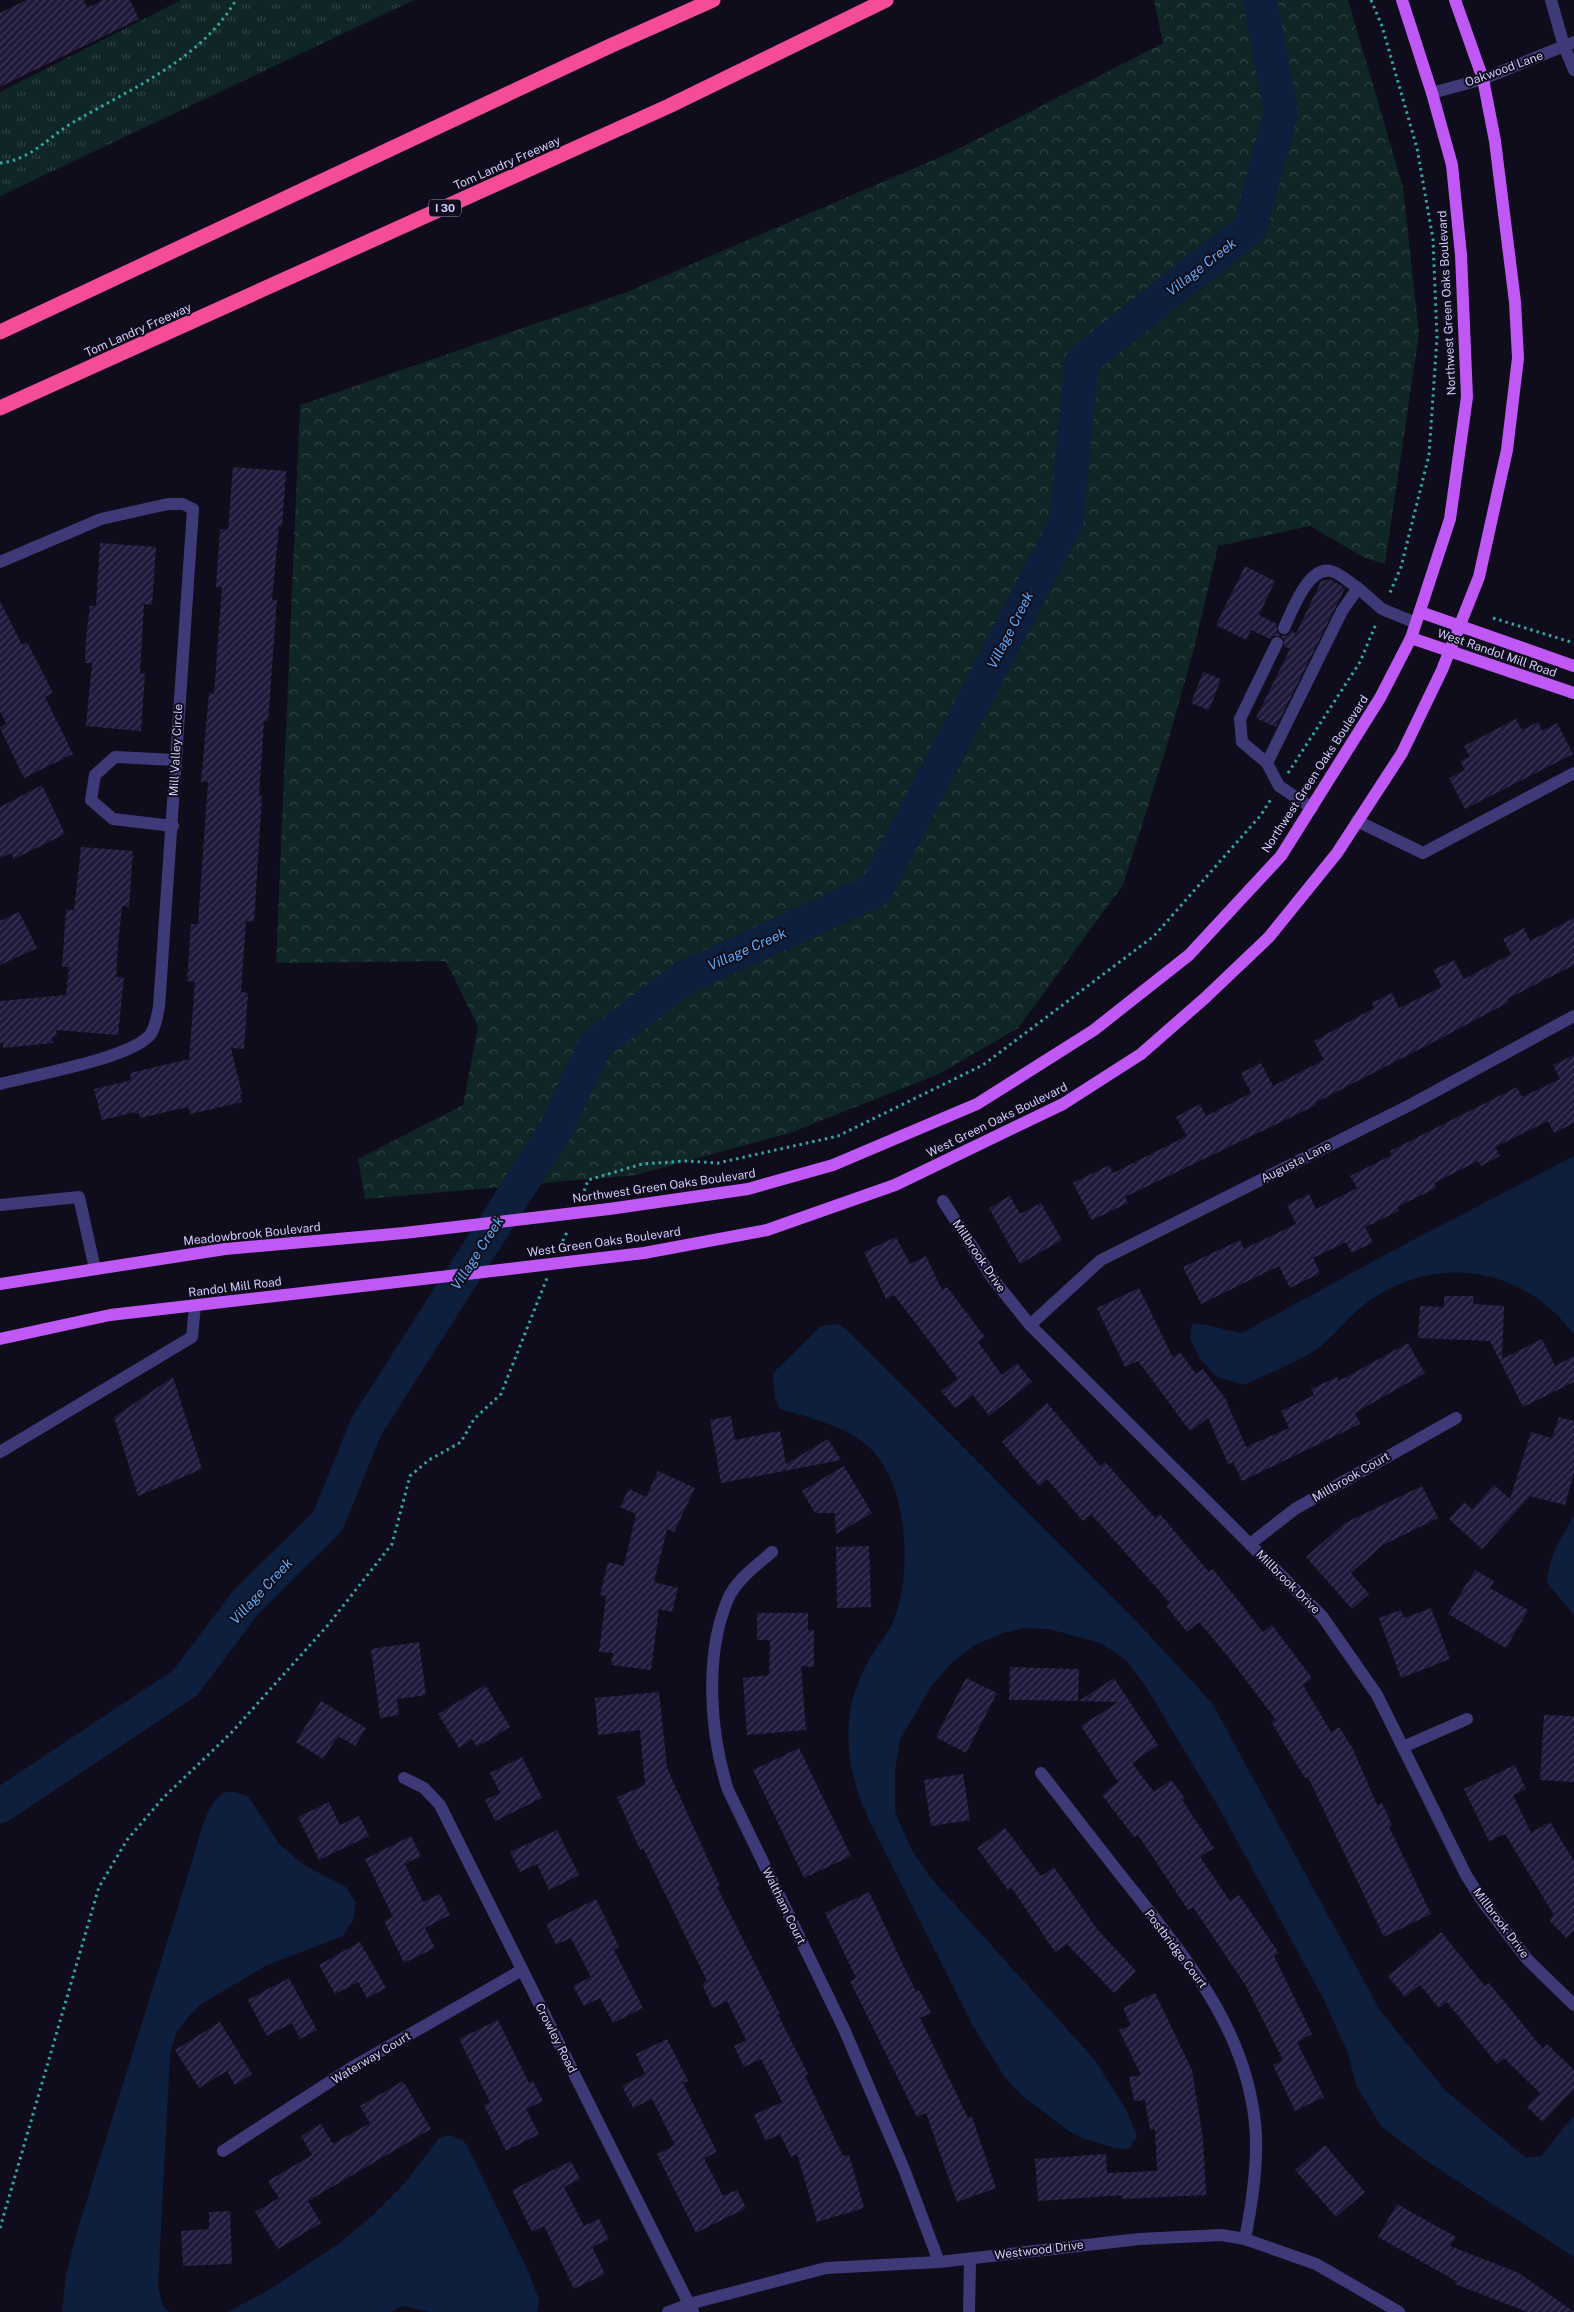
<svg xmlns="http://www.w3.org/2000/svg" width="1574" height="2312" font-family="'Public Sans',sans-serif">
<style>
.grass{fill:url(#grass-tufts)}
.forest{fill:url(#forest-crowns)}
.water{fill:#0e1f3d}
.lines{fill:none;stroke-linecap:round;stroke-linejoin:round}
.river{stroke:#0e1f3d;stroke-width:34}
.building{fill:url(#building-hatch)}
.path{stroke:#34a6a3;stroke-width:3;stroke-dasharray:2.5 4;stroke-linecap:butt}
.minor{stroke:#3e3a77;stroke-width:12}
.major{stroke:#bf58f5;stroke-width:12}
.highway{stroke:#f44c97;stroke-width:15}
.major-bridge{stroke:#bf58f5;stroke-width:12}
.labels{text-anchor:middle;stroke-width:4;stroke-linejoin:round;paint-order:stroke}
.shield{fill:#0f0c1b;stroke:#9791b8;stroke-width:1}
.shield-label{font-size:11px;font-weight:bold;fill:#d1cafc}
.street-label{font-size:12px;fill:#d1cafc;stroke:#0f0c1b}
.water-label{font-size:14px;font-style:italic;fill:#5eaaf5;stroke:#0f0c1b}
</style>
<defs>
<pattern id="grass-tufts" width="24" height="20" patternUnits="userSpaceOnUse" patternTransform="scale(1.25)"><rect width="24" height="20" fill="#102525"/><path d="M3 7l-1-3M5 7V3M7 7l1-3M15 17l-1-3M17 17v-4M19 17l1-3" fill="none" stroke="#324346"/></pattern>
<pattern id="forest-crowns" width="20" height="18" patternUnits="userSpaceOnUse" patternTransform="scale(1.25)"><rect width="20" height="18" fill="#102525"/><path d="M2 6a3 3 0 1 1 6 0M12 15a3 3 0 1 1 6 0" fill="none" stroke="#324346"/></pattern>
<pattern id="building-hatch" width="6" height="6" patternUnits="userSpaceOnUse" patternTransform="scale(1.25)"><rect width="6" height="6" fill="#21193b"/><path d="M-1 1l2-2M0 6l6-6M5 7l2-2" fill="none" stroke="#403958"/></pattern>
</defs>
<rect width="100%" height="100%" fill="#0f0c1b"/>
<!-- grass -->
<path class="grass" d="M181,0H414L0,196V92Z"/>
<!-- forest -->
<path class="forest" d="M1154,0H1348L1403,187L1419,334L1385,564L1365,558L1310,526L1218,546L1195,645L1166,749L1123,885L1018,1028L939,1074L790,1133L636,1175L365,1199L358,1159L463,1105L478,1027L446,961L276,963L300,405L627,292L952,152L1163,43Z"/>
<!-- water -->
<g class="water">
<path d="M1574,1156V1334C1522,1266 1435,1252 1365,1304C1345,1319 1331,1342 1309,1354C1288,1366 1265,1375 1244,1385L1217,1377L1200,1359L1190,1339L1192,1324C1210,1323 1225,1331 1242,1333L1394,1250Z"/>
<path d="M838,1324L849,1332L1138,1623L1212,1703L1381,2012L1446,2091L1526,2158L1541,2156L1574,2115V2257L1428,2162L1381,2126L1356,2085L1348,2053L1323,1998L1218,1806L1146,1687L1126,1660L1103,1644L1049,1629L1024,1628L1000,1634L975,1645L951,1663L932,1685L900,1740L895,1770V1813L913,1852L930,1877L1094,2059L1126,2109L1137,2136L1129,2149L1115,2148L1082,2138L1069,2131L1021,2095L1004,2076L973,2026L872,1826C855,1792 846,1758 849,1720C851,1695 862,1671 875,1650C882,1639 891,1629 895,1617C912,1571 908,1484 870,1448C845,1426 812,1418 780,1409L775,1399L773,1373L821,1326Z"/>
<path d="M1574,1516V1615L1547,1583C1549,1556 1561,1538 1574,1516Z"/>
<path d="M224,1792H233L248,1796L279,1844L304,1865L346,1887L356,1903L353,1920L343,1936L267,1965L198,2006L177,2031L170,2054L158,2286L162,2304L169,2312H62L66,2275L76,2235L191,1865C199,1842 203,1807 224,1792Z"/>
<path d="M450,2135L464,2141L471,2154L529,2273L539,2300L537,2312H430L402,2306L391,2312H227L262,2294L337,2245L371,2217L404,2184L439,2138Z"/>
</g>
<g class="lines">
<!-- river -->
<path class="river" d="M0,1806L185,1683L245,1603L328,1521L366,1427L556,1129L595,1045L684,978L876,890L1066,523L1082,361L1250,228L1281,113L1260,0"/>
</g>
<!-- building -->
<g class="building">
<path d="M26,0H84L87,8L103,0H130L139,19L0,87V13Z"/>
<path d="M233,467L286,471L282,526H279L272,600H277L268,721H264L259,796H262L254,922L246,921L241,992L248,993L244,1049L231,1048L242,1094H240L242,1102L190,1114L188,1107L140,1118L139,1113L135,1114V1112L102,1120L94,1089L128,1081L131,1078L130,1073L189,1059L195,982L187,981L191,924H198L208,782H201L209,693L214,694L222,587H216L220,529L228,530Z"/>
<path d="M100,543L156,547L152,605L144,604L140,673L145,674L141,731L86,726L92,663H85L86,637L90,606H96Z"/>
<path d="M1245,566L1275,581L1259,615L1277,624V632L1281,636L1288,635L1291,631L1296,634L1321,581L1330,579L1345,588L1276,727L1256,718L1290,649L1284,646V639L1280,636H1273L1270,639L1251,630L1246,640L1216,625Z"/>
<path d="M0,601L22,645L27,642L53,693L45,697L73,754L24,778L0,728L6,723L0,711Z"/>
<path d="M1203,672L1221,679L1209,710L1191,703Z"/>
<path d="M1516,719L1522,730L1538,722L1542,731L1557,723L1573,754L1465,809L1449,778L1465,770L1460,761L1470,757L1464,746Z"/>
<path d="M42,785L65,834L14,859L11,853L0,858V807Z"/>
<path d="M81,847L133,851L129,907L122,906L118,944L116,977H124L118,1035L56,1030L57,1036L52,1037L53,1043L3,1048V1042L0,1043V1001L66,995L69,967H62L66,910H74Z"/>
<path d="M19,912L37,948L0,965V921Z"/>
<path d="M1574,918V965L1507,999L1509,1002L1445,1036L1315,1103L1316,1105L1125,1197L1128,1203L1092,1220L1073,1183L1109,1165L1113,1173L1187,1136L1176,1117L1200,1104L1206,1116L1251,1093L1241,1073L1261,1063L1273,1086L1324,1060L1314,1041L1374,1008L1372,1003L1392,993L1399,1008L1442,987L1433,970L1454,960L1464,979L1511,954L1503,939L1524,928L1530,941Z"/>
<path d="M1574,1055V1123L1554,1133L1548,1121L1495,1147L1500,1156L1481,1166L1478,1161L1434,1183L1436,1188L1397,1207L1399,1211L1365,1227L1373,1242L1352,1253L1346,1242L1313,1258L1320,1273L1290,1288L1279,1266L1201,1304L1183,1267L1240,1240L1244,1249L1296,1224L1287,1205L1309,1194L1316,1209L1357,1188L1350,1176L1392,1155L1390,1151L1517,1087L1522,1097L1560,1079L1553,1065Z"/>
<path d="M1010,1196L1020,1214L1041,1203L1062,1240L1020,1264L989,1208Z"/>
<path d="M896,1237L910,1264L926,1256L942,1290L947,1287L985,1337L978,1342L1002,1375L1017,1363L1032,1382L989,1416L973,1395L955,1408L941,1391L958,1379L894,1295L886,1299L864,1252Z"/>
<path d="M1139,1288L1173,1358L1180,1352L1196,1374L1203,1369L1228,1402L1227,1403L1246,1447L1289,1428L1281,1411L1314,1395L1311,1389L1337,1377L1339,1381L1408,1343L1425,1373L1355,1413L1360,1424L1242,1481L1233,1462L1228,1464L1208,1418L1190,1431L1138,1361L1125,1367L1097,1308Z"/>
<path d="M1444,1296H1474L1473,1304L1504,1306L1502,1359L1542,1339L1555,1366L1574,1356V1382L1523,1407L1490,1341L1418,1338L1420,1306L1444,1307Z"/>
<path d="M173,1377L202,1469L138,1496L114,1417Z"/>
<path d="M1047,1403L1100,1466L1105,1462L1155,1518L1160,1514L1209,1572L1213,1569L1263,1632L1272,1625L1312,1678L1303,1685L1331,1732L1339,1727L1353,1749L1377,1805L1382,1803L1392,1825L1389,1827L1431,1914L1384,1937L1308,1777L1305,1778L1271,1722L1276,1720L1230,1659L1199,1622L1187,1632L1166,1606L1170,1603L1091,1514L1083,1521L1047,1479L1039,1486L1002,1442Z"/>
<path d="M731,1416L735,1440L780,1431L786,1464L828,1439L841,1460L721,1483L710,1420Z"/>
<path d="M1559,1417L1574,1421V1472L1565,1505L1530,1496L1482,1549L1449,1519L1464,1502L1472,1509L1494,1485L1510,1499L1531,1432L1552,1438Z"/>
<path d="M844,1466L872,1513L836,1534L835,1513H815L802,1491Z"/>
<path d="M658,1471L695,1488L674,1532L667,1529L654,1582L678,1588L672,1612L659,1609L651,1670L611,1665L613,1653L599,1652L606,1596L600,1595L608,1562L624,1566L636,1514L620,1507L629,1489L646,1497Z"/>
<path d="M1422,1486L1438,1518L1383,1545L1351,1573L1369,1594L1352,1609L1306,1557L1345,1523Z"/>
<path d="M869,1546L871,1607L837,1608L836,1547Z"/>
<path d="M1475,1570L1494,1581L1490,1588L1528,1610L1506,1648L1448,1614Z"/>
<path d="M1431,1608L1450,1659L1401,1678L1379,1618L1401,1610L1404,1618Z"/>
<path d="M757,1613H808V1630H814V1667L801,1666L806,1730L747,1735L743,1678L769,1675L770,1640H757Z"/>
<path d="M419,1642L426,1695L397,1699L399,1715L380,1718L371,1649Z"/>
<path d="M1010,1667L1079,1669L1078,1701L1009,1700Z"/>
<path d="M966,1678L997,1693L966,1753L936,1737Z"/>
<path d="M1114,1678L1158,1745L1132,1763L1154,1792L1171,1780L1185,1798L1182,1800L1214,1848L1200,1857L1230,1901L1239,1895L1279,1953L1274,1956L1312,2034L1297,2042L1324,2097L1295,2111L1273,2065L1283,2060L1246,1986L1193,1907L1188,1910L1138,1835L1134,1837L1102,1795L1118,1782L1081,1726L1118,1702L1079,1701Z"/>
<path d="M485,1685L510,1727L477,1747L472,1739L459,1748L438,1714Z"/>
<path d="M659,1692L667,1768L720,1886L717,1887L780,2014L778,2015L808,2074L805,2076L843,2156L849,2155L864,2208L817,2222L797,2154L791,2157L780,2134L766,2141L754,2115L782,2102L761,2059L744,2067L734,2046L746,2040L727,2001L713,2008L702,1984L707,1981L643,1848L640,1850L617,1797L645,1785L640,1730L598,1735L595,1698Z"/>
<path d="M321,1701L366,1728L355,1746L338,1736L323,1759L296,1742Z"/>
<path d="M1544,1715L1574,1716V1782L1540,1780Z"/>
<path d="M799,1748L851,1856L804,1878L753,1770Z"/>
<path d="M522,1757L542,1798L495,1821L485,1800L500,1793L490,1773Z"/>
<path d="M1515,1765L1526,1789L1513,1795L1531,1833L1550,1822L1574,1861V1930L1566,1938L1549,1920L1554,1915L1505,1834L1489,1841L1464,1789Z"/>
<path d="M963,1774L970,1820L931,1826L924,1780Z"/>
<path d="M329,1802L340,1825L359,1816L369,1836L319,1860L298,1817Z"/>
<path d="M1005,1828L1041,1876L1054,1867L1097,1929L1136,1971L1114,1993L1067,1944L1055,1952L1011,1887L1008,1890L977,1848Z"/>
<path d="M557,1830L579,1875L549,1890L537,1864L520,1872L510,1852Z"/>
<path d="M411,1836L421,1856L405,1864L423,1902L440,1894L450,1915L425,1928L435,1948L404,1963L384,1921L393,1917L365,1859Z"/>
<path d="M869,1892L916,1992L919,1990L931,2013L920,2018L968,2118L972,2117L996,2188L957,2202L926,2113L917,2117L850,1981L856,1978L825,1913Z"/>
<path d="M596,1899L619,1947L614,1950L643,2008L613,2023L600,1998L584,2006L573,1986L591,1977L571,1938L556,1945L546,1924Z"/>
<path d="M1441,1932L1485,1986L1489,1983L1543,2049L1547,2044L1574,2070V2089L1543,2122L1527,2107L1540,2093L1504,2058L1497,2064L1447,2002L1439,2008L1420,1985L1405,1997L1388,1976Z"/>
<path d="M360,1942L386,1988L367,1998L358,1982L335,1994L319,1965Z"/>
<path d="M289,1978L317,2030L300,2039L292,2023L267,2036L248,2000Z"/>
<path d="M1155,1993L1192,2070L1203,2139L1206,2195L1122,2199V2195L1038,2201L1035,2159L1106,2154L1107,2173L1157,2171L1155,2129L1150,2130L1145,2100L1134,2101L1129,2077L1141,2075L1119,2030L1131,2025L1123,2008Z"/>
<path d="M498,2020L529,2083L533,2081L543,2101L526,2109L539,2134L506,2151L484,2105L490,2102L459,2039Z"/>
<path d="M220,2022L252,2074L235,2085L227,2071L199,2088L175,2050Z"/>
<path d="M667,2039L688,2081L683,2083L717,2152L704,2158L723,2196L737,2190L746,2208L696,2233L657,2154L675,2145L652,2099L633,2108L622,2086L645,2074L636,2054Z"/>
<path d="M403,2081L431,2129L308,2201L321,2223L278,2249L255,2212L279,2198L268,2181L312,2155L301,2136L321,2124L333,2144L370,2123L360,2106Z"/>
<path d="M1325,2145L1365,2192L1336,2217L1295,2170Z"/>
<path d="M571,2161L580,2179L564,2187L584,2226L599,2219L609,2239L592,2247L605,2274L574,2289L544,2226L532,2232L512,2190Z"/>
<path d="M1397,2204L1456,2237L1450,2246L1519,2273L1574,2312H1527L1455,2284L1456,2281L1378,2237Z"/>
<path d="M230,2211L232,2264L183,2266L181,2231L209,2229V2212Z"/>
</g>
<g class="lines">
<!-- path -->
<g class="path">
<path d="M1371,0L1382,26L1417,148L1433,239L1437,338L1429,455L1401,567L1389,595"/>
<path d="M0,163C31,160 47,138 72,123C130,89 201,60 236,0"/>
<path d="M1493,618L1574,643"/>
<path d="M1288,773L1360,662L1376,624"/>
<path d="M582,1197L588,1180L642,1164L686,1161L718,1163L838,1136L983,1065L1154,936L1261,815L1271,799"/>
<path d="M560,1247L568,1230"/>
<path d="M0,2228L99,1887L127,1840L163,1798L231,1733L328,1625L392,1544L410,1476L429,1460L461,1442L474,1419L501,1394L547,1278"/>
</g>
<!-- minor -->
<g class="minor">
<path d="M1551,0L1564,46L1574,70"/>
<path d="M1432,93L1483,79L1574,42"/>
<path d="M0,562L101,519L168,504H183L193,509L159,1007C157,1016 155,1030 149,1036C127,1059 34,1075 0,1084"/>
<path d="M1284,628C1292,611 1308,566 1331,571C1340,573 1350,583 1358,588"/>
<path d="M1267,763L1242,742L1240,719L1277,643"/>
<path d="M1312,808L1279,786L1267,763L1342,611L1358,588L1382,609L1416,623"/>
<path d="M1357,821L1423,853L1574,773"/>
<path d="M173,826L113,819L91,800L95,775L115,757L175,760"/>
<path d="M943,1201L993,1279L1030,1325L1322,1616L1377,1695L1466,1875L1483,1902L1527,1959L1574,2005"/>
<path d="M0,1205L79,1197L95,1269"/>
<path d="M1030,1325L1101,1260L1410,1105L1574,1016"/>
<path d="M0,1452L192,1337L195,1306"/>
<path d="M1250,1544L1295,1509L1456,1418"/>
<path d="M772,1552C757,1565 736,1580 728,1599C704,1655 710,1734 728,1790L844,2029L904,2169L939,2262"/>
<path d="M1403,1747L1467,1719"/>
<path d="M1041,1773C1074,1815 1106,1857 1139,1898C1193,1968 1245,2031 1255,2123C1259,2160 1252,2203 1245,2239"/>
<path d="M404,1778L424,1788L440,1805L693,2312"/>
<path d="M223,2151L351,2068L522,1970"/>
<path d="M668,2312L689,2304L826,2268L939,2262L1139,2239L1221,2235L1245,2239L1316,2264L1399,2312"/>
<path d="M969,2312L970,2259"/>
</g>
<!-- major -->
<g class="major">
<path d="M1420,612L1574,666"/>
<path d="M1411,638L1574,693"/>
<path d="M609,1209L748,1189L833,1165L977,1104L1094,1030L1189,955L1281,856L1380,698L1411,638L1450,519L1467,397L1461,255L1452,165L1432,93L1402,0"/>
<path d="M593,1259L644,1253L767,1230L895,1185L1063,1104L1141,1054L1205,998L1269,937L1337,853L1402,753L1442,670L1479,577L1507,450L1518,358L1515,302L1495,141L1483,79L1455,0"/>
<path d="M0,1284L225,1249L404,1233L507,1221"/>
<path d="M0,1339L110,1315L475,1273"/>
</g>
<!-- highway -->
<g class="highway">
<path d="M0,332L610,46L713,0"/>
<path d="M0,408L669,106L886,0"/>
</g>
<!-- major-bridge -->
<g class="major-bridge">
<path d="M507,1221L609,1209"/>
<path d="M475,1273L593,1259"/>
</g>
</g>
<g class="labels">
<!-- shield labels -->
<rect class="shield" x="429" y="199.5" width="32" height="17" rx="4"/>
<g class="shield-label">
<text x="445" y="212">I 30</text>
</g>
<!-- street labels -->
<g class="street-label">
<text transform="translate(1504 69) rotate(-20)" y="4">Oakwood Lane</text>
<text transform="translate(507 163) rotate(-24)" y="4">Tom Landry Freeway</text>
<text transform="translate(1447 303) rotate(-93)" y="4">Northwest Green Oaks Boulevard</text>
<text transform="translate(138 330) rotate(-24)" y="4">Tom Landry Freeway</text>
<text transform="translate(1497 653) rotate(19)" y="4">West Randol Mill Road</text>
<text transform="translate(176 750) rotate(-87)" y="4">Mill Valley Circle</text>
<text transform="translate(1315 774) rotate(-57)" y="4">Northwest Green Oaks Boulevard</text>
<text transform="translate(997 1120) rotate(-26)" y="4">West Green Oaks Boulevard</text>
<text transform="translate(1296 1162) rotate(-27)" y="4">Augusta Lane</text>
<text transform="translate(664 1186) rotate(-8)" y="4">Northwest Green Oaks Boulevard</text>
<text transform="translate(252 1234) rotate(-6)" y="4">Meadowbrook Boulevard</text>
<text transform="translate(604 1242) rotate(-8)" y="4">West Green Oaks Boulevard</text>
<text transform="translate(979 1256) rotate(56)" y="4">Millbrook Drive</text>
<text transform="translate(235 1287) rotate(-7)" y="4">Randol Mill Road</text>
<text transform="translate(1351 1477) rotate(-30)" y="4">Millbrook Court</text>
<text transform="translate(1288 1582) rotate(45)" y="4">Millbrook Drive</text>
<text transform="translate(784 1906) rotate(64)" y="4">Waltham Court</text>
<text transform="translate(1501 1923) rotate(53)" y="4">Millbrook Drive</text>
<text transform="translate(1176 1949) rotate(53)" y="4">Postbridge Court</text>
<text transform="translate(556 2038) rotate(63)" y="4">Crowley Road</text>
<text transform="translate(371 2058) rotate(-31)" y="4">Waterway Court</text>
<text transform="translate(1039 2250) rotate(-7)" y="4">Westwood Drive</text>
</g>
<!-- water labels -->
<g class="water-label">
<text transform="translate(1201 267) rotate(-38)" y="5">Village Creek</text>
<text transform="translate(1010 630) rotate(-63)" y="5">Village Creek</text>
<text transform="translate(747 949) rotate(-24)" y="5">Village Creek</text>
<text transform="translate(477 1253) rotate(-57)" y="5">Village Creek</text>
<text transform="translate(261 1591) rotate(-47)" y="5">Village Creek</text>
</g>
</g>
</svg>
